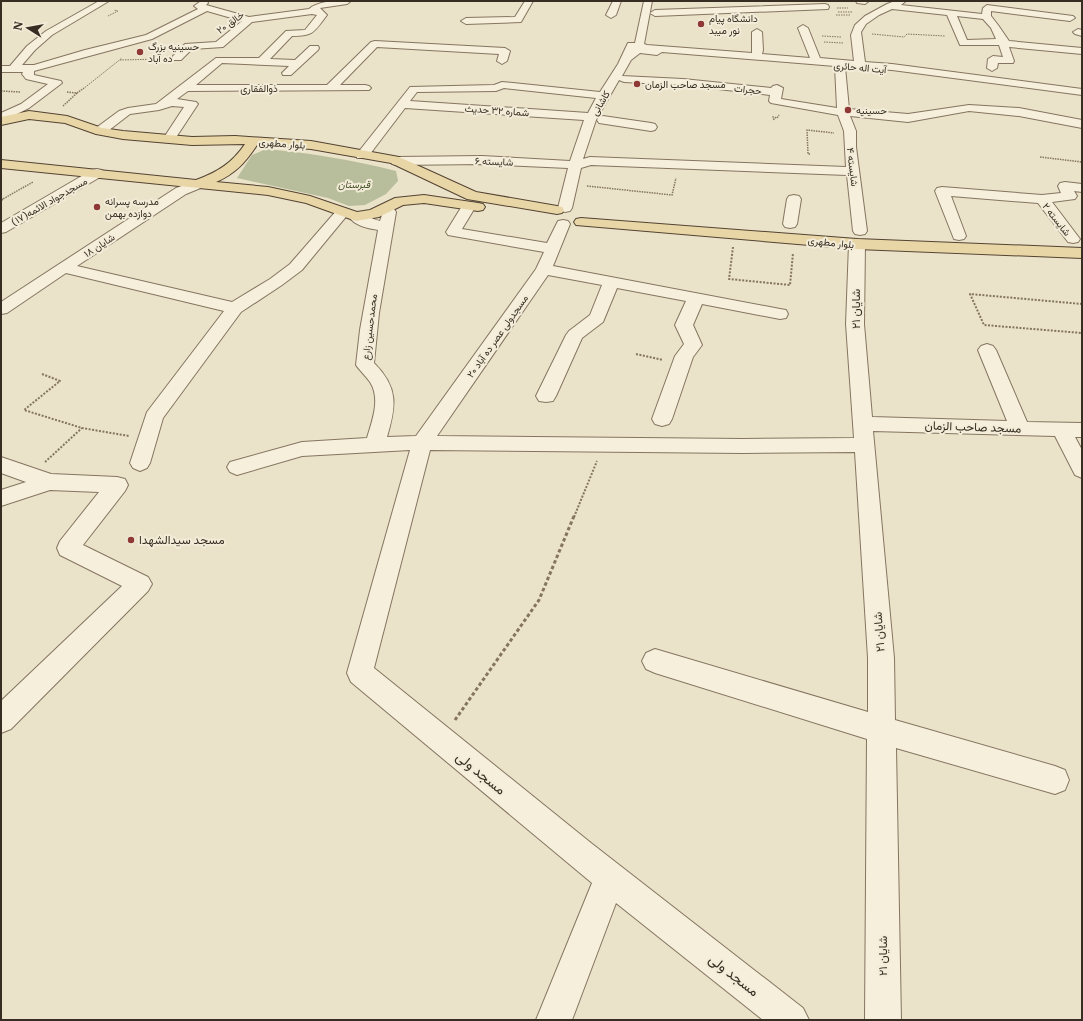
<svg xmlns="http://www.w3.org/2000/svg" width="1083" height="1021" font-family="Merriweather,Vazirmatn,serif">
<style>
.cemetery{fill:#b8bd9c}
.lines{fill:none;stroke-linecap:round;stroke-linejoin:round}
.minor-casing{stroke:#857560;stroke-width:2}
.major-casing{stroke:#534333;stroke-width:2}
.path-far3{stroke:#857560;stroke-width:1;stroke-dasharray:1.5 1;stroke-linecap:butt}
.path-far2{stroke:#857560;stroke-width:1.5;stroke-dasharray:1.5 1;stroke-linecap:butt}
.path-far1{stroke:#857560;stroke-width:2;stroke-dasharray:2 1.5;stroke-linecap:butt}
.path{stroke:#857560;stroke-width:3;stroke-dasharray:3.5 2.5;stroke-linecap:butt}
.minor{fill:#f6efdc;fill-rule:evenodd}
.major{fill:#e9d6a6;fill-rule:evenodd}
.poi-dot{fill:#8e3936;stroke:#f2ecd8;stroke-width:1.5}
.labels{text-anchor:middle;stroke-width:4;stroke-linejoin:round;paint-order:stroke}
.far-poi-label{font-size:10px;fill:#372d22;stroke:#f2ecd8;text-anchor:start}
.far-street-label{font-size:10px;fill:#372d22;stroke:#f2ecd8}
.far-park-label{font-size:10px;font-style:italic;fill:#46512a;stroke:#f2ecd8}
.street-label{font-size:12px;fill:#372d22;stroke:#f2ecd8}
.poi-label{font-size:12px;fill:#372d22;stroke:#f2ecd8;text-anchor:start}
.near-street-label{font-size:14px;fill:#372d22;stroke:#f2ecd8}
</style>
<rect width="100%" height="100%" fill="#eae2c9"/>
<!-- cemetery -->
<path class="cemetery" d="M266,149C310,153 353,160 396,171L398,181L386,194L365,205L349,206L328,198L237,178L252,155Z"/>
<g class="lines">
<defs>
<g id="minor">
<path d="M99,1H109L52,35L35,50L22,65H34L85,50L146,35L198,9L194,6L201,1H207L208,3L206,5L249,17L309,9C319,0 338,1 351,1L347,4L320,8L327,15C314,32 314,36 292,36L270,59L295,60L310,46H318L319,48L318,50L291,75H283L282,73L289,66L222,63L196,85H327L371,42L375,41L505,48L510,51L507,61L502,64L497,61L499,54L377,47L340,85H365L369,86L371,88L369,90L188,91L177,99L196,102L198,104L173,142H165L163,139L184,107L172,106L159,110L130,114L104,134H96L94,131L96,128L119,111L128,108L156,104L216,58H259L286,31L305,30L317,15L312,14L252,22L223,47L192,49L181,60H173L172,58L173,56L185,44L216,42L242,21L207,11L152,39L34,71V75L61,81L62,83L29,108L1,122V113L21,104L48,84L26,79L22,74L23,72H1V66H10L27,46L46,31Z"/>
<path d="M525,1H533L521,22L466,24L461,21L466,18L515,17Z"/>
<path d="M613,1H621L616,15L611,18L606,15Z"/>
<path d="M644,1H652L644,44L647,45L752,53V32L757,29L762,32L763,50L762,54L810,58L798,28L803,25L808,28L820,58L854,61L851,35L855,25L865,16L887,4L895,1H906L901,5L982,14L983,8L987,5L1073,16L1075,18L1070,21L991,11V16L998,25L1009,41L1082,48V54L1009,47L1014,61L1013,63H998L997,68L992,71L987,68L988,59L993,56L1003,57L999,45H960L947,15L892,9L879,15L866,24L861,32L865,62L892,64L1082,89V95L892,70L865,68L861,70L856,67H845L849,109L908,114L969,105L1019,108L1082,120V128L1019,116L969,111L908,122L850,116L856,131V147L867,231L865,234L860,235L855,234L853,231L847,175L591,165L581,168L572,208L570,211L565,212L560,211L558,208L568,168L482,164L397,165L392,164L391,161L392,158L397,157L482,156L570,161L584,120L405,108L367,158H357L356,155L410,87L494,85L502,82L600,92L618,64L627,45L628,43H635ZM957,16L983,19L991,28L996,39L967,40ZM662,52L835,66L837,108L781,99L783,88L777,85L773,86L771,88L683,79L622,76L631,60L640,53L657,55ZM619,80L624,82L683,85L770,95L769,101L771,103L838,115L844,131L846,167L590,157L583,159L596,120ZM504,88L596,98L588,113L410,101L417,92L496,91Z"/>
<path d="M856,1H869L865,4L857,3Z"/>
<path d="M825,4L828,5L829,7L828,9L655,16L650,13L655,10Z"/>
<path d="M1078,29L1082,30V36L1075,34L1073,32Z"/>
<path d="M603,116L651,123L655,124L657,127L655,130L651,131L599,123L597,120L599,117Z"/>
<path d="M97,169L102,170L104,173L102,176L6,232L1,233V223L92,170Z"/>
<path d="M198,180L203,181L205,184L203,187L186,194L77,266L232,302L270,279L290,264L337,210L342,209L347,210L349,213L302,270L282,285L241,312L163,418L150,463L147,468L140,471L133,468L130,463L147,412L224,311L66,273L7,313L1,314V302L176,188Z"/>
<path d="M1065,182L1082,184V192L1074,191L1077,196L1075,199L1052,202L1080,239L1078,242L1073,243L1068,242L1038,203L951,196L966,236L964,239L959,240L954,239L935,191L937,188L942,187L1042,195L1061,193L1058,186L1060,183Z"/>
<path d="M794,195L799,196L801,199L797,224L795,227L790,228L785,227L783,224L787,199L789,196Z"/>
<path d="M469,202L474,203L476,206L462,229L547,243L558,221L563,220L568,221L570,224L553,266L780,309L786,310L788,314L786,318L780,319L702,304L693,325L702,345L693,357L672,419L669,424L662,426L655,424L652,419L675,356L684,344L675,325L686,301L617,288L603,322L582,338L556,396L553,401L546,402L539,401L536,396L566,335L569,331L590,315L602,285L548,275L437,436L743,439L854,438L846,324L849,244L852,241L857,239L862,241L865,244L864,324L872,417L1007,421L978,350L981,346L987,344L993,346L996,350L1027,422L1082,423V437H1075L1082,450V478L1075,475L1055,436L873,431L894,658L895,720L1055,766L1065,770L1069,780L1065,790L1055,794L896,748L901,1020H865L867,739L655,673L646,669L642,661L646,653L655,649L868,712V658L855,452L743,453L430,450L374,668L591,843L803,1008L809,1020H763L616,903L572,1020H536L592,883L351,682L347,673L410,450L302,456L237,475L230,472L227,467L230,462L302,442L367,438C372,421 381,399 370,382C366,376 360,371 356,365L360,330L378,230C368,228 355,226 349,217L351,214C361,211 370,219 380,221L384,209L389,208L394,209L396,212L379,313L374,363C399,388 396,406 387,437L416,436L536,269L544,252L448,235L446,232L462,206L464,203Z"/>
<path d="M1,457L51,474L117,477L125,479L128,485L125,491L83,545L148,577L152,584L148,591L11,729L1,733V701L122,586L60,555L57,548L60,541L99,492L50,490L1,506V490L26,482L1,473Z"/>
</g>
<g id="major">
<path d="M29,111L67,116L102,128L123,131L192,137L235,136L311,141L399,157L476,192L557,206L562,207L564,210L562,213L557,214L467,199L391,163L311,149L257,145C246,162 235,174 216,182L268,187L310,196L357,212L370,210L395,198L424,195L478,203L483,204L485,207L483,210L478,211L424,203L403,205L379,217L356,221L306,203L268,195L1,168V160L196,180C218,172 232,163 245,144L192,145L123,139L96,134L65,123L29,119L1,125V117Z"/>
<path d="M581,218L857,239L1082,248V258L857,249L576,225L574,222L576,219Z"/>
</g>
</defs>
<!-- minor casing -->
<use href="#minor" class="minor-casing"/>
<!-- major casing -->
<use href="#major" class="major-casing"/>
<!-- path-far3 -->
<g class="path-far3">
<path d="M837,8H848"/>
<path d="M838,12H853"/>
<path d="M836,15H851"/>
<path d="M108,16L118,11L114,10"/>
<path d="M872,34L904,37L907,34L945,36"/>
<path d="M822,36L841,37"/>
<path d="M824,42L843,43"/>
<path d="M120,60L163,59"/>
<path d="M83,89L122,58"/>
</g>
<!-- path-far2 -->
<g class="path-far2">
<path d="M1,91L20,92"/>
<path d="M67,92L77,93L84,88"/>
<path d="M63,106L77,93"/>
<path d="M774,120L773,117L777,118L779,115"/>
<path d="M810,154H808L807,130L834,133"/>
<path d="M1040,157L1082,162"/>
<path d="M587,186L672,195L676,178"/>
<path d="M1,200L33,182"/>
</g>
<!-- path-far1 -->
<g class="path-far1">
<path d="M1,200L3,199"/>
<path d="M733,247L729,279L790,285L793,253"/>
<path d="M1082,304L970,294L984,325L1082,333"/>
<path d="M636,354L663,360"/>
<path d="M42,374L60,381L24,410L82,428L129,436"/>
<path d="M45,462L82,428"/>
<path d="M574,517L597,461"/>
</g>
<!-- path -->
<path class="path" d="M455,720L539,600L574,516"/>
<!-- minor -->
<use href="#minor" class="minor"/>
<!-- major -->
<use href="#major" class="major"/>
</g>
<!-- markers -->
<g class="poi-dot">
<circle cx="701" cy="24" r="4"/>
<circle cx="140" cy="52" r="4"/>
<circle cx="637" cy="84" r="4"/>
<circle cx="848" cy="110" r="4"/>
<circle cx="97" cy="207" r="4"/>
<circle cx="131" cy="540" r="4"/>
</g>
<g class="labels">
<!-- far-poi labels -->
<g class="far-poi-label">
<text x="709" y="22">دانشگاه پیام<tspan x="709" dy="12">نور میبد</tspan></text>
<text x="148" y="50">حسینیه بزرگ<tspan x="148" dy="12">ده آباد</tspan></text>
<text x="645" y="88">مسجد صاحب الزمان</text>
<text x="856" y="114">حسینیه</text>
<text x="105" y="205">مدرسه پسرانه<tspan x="105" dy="12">دوازده بهمن</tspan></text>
</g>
<!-- far-street labels -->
<g class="far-street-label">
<text transform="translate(230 22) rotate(-36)" y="4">خالق ۲۰</text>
<text transform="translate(860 67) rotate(5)" y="4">آیت اله حائری</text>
<text x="259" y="92">ذوالفقاری</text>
<text transform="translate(748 89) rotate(6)" y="4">حجرات</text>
<text transform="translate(600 103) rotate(-59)" y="4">کاشانی</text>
<text transform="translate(497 110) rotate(4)" y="4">شماره ۳۲ حدیث</text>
<text transform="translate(282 143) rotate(4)" y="4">بلوار مطهری</text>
<text transform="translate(494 161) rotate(2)" y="4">شایسته ۶</text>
<text transform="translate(853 167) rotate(83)" y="4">شایسته ۴</text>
<text transform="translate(49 201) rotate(-30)" y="4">مسجدجواد الائمه(۱۷)</text>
<text transform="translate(1057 219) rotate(52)" y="4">شایسته ۲</text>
<text transform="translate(831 242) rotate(6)" y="4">بلوار مطهری</text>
<text transform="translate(99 245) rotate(-33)" y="4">شایان ۱۸</text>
<text transform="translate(369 327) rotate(-83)" y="4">محمدحسین زارع</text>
<text transform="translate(497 336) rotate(-55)" y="4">مسجدولی عصر ده آباد ۲۰</text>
</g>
<!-- far-park labels -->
<g class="far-park-label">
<text x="354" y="188">قبرستان</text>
</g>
<!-- street labels -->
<g class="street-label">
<text transform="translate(856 309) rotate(-90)" y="4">شایان ۲۱</text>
<text transform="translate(973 427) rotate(2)" y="4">مسجد صاحب الزمان</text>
<text transform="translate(879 632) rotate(-94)" y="4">شایان ۲۱</text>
<text transform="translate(883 956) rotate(-90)" y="4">شایان ۲۱</text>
</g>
<!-- poi labels -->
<g class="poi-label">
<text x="139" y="544">مسجد سیدالشهدا</text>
</g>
<!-- near-street labels -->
<g class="near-street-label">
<text transform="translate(481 773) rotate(39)" y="5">مسجد ولی</text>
<text transform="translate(734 975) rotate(38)" y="5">مسجد ولی</text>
</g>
</g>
<!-- border -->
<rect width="1083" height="1021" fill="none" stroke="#372d22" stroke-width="4"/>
<!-- north arrow -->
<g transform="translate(28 28) rotate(281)" stroke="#f2ecd8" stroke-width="3" paint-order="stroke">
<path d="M0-3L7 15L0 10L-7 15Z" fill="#372d22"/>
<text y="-6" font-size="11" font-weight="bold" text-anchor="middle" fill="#372d22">N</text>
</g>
</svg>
